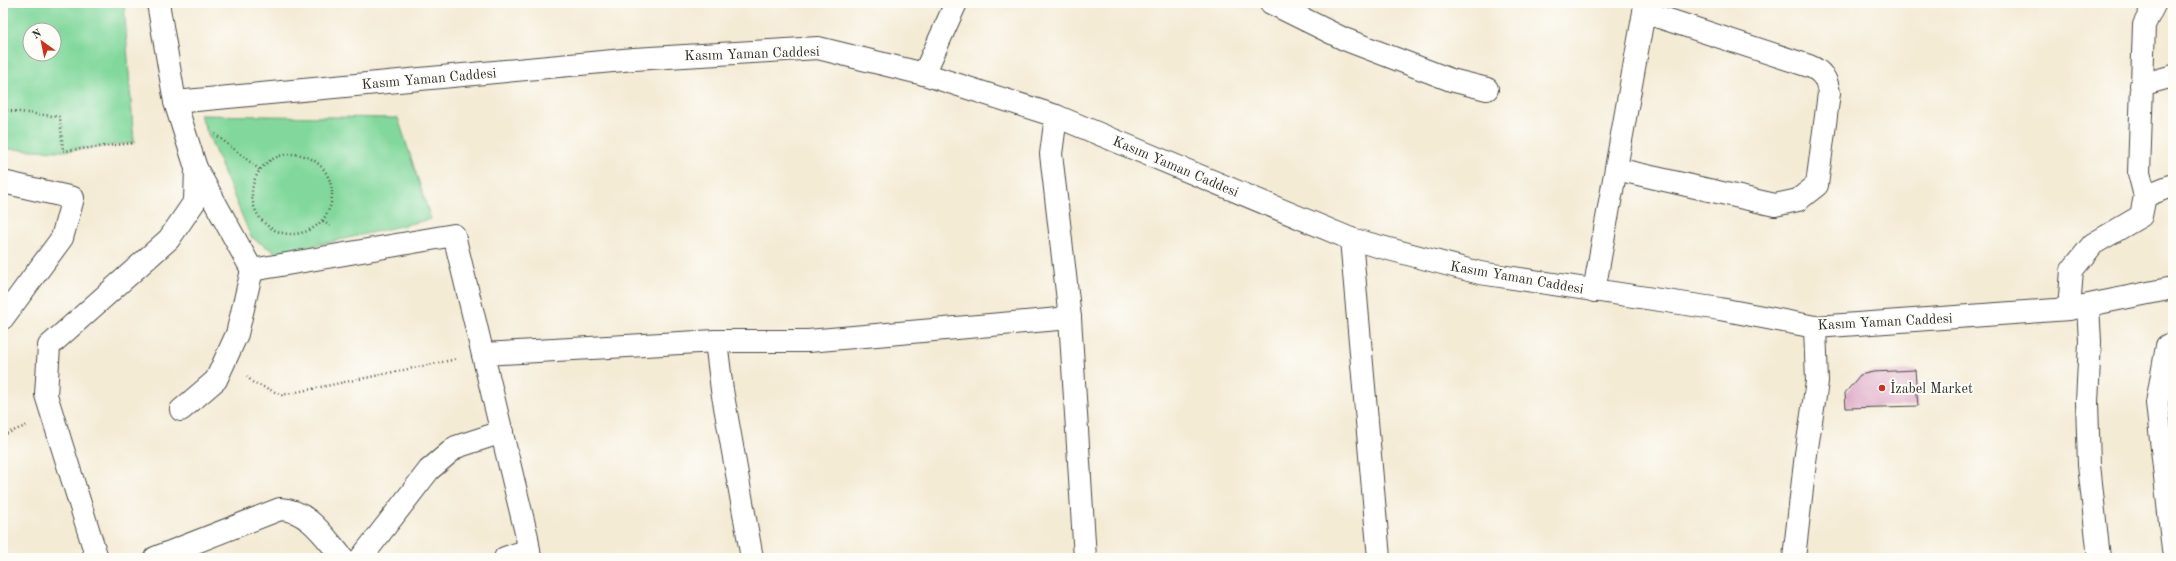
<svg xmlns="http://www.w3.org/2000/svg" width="2176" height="561" font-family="'Old Standard TT',serif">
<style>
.green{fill:#82d89c;stroke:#568264;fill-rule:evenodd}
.building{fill:#dea9c7}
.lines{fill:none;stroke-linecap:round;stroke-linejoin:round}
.minor-casing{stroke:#494844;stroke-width:24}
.path{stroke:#494844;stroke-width:2.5;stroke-dasharray:1 3;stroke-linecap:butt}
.minor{stroke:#fff;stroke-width:22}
.poi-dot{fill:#c8321e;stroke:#fdfcf7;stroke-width:1.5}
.labels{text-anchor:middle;stroke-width:4;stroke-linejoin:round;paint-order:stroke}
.street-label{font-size:14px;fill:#2b2b2b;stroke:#fdfcf7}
.poi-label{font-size:14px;fill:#2b2b2b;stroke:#fdfcf7;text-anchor:start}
</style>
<rect width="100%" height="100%" fill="#fdfcf7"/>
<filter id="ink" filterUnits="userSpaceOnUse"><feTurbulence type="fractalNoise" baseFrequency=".025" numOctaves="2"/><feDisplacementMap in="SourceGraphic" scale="8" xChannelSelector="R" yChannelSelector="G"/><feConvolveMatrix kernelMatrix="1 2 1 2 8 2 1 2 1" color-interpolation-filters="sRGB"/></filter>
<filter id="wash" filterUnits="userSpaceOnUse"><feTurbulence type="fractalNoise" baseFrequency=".012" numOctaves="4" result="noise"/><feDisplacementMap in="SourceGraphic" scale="16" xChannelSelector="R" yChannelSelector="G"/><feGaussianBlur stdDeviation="0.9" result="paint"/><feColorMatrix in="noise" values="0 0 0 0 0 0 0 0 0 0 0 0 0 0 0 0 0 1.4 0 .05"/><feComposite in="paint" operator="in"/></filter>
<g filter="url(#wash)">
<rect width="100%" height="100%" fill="#f4ebd5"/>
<!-- green -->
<g class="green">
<path d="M3,3H124L134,143L63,151L3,149ZM30,30H54V54H30Z"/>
<path d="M200,115L398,118L431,219L278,254L251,237Z"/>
</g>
<g id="blocks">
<!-- building -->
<path class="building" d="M1915,370L1918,406L1846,408L1845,393L1860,375L1873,372Z"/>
</g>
</g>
<g filter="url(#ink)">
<use href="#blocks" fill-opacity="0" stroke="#494844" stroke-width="1"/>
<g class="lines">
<defs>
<g id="minor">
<path d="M1271,3L1344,39L1451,80L1487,89"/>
<path d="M924,74L956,3"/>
<path d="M2141,85L2173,76"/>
<path d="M175,102L634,59L818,48L924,74L1056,116L1351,239L1480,273L1720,309L1815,327L2069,309L2173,288"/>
<path d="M1056,116L1051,154L1070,318L1085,558"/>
<path d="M196,168L252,270L454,235L527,537L530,558"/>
<path d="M1616,169L1775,205L1798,200L1817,185L1829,93C1827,79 1822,71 1809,66L1644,12"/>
<path d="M3,182L73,198L62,238L3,318"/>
<path d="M2145,196L2173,185"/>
<path d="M1351,239L1379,558"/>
<path d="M1594,291L1644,12L1648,3"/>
<path d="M2088,306L2090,342L2087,402L2089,465L2099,558"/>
<path d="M2069,309L2072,270L2093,244L2141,216L2145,196L2139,173L2144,25L2155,3"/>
<path d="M716,341L722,390L752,558"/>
<path d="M2173,344L2167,346L2157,403L2173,550"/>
<path d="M483,354L716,341H808L1070,318"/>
<path d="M181,410L216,380L237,334L252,270"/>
<path d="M97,558L46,395L49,346L169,239L195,201L196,168L175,102L158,3"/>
<path d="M155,558L280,509C309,510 325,538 343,558"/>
<path d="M361,558L429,470L456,447L502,432"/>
<path d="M505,558L529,550"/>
<path d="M1794,558L1806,454L1817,382L1815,327"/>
</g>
</defs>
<!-- minor casing -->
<use href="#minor" class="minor-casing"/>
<!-- path -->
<g class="path">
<path d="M3,110L60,117L63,151L134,143"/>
<path d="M215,134L260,170"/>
<circle cx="292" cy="194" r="40"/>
<path d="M323,221L332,228"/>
<path d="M247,376L252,382L282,395L457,359"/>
<path d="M3,435L28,425"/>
</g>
<!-- minor -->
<use href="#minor" class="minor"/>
</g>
</g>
<!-- markers -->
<circle class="poi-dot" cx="1882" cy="388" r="4"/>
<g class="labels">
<!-- street labels -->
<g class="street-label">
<text transform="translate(752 53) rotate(-2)" y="5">Kasım Yaman Caddesi</text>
<text transform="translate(429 78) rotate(-5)" y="5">Kasım Yaman Caddesi</text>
<text transform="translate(1176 166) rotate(23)" y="5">Kasım Yaman Caddesi</text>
<text transform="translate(1517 277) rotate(10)" y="5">Kasım Yaman Caddesi</text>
<text transform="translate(1885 321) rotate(-3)" y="5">Kasım Yaman Caddesi</text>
</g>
<!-- poi labels -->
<g class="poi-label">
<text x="1890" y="393">İzabel Market</text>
</g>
</g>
<!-- margin -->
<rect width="2176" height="561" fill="none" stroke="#fdfcf7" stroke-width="16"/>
<!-- north arrow -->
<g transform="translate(42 42) rotate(327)"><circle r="19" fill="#fdfcf7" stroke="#a9a8a5"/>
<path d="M0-3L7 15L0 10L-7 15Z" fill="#c8321e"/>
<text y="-6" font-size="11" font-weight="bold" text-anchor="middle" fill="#2b2b2b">N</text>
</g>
</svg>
